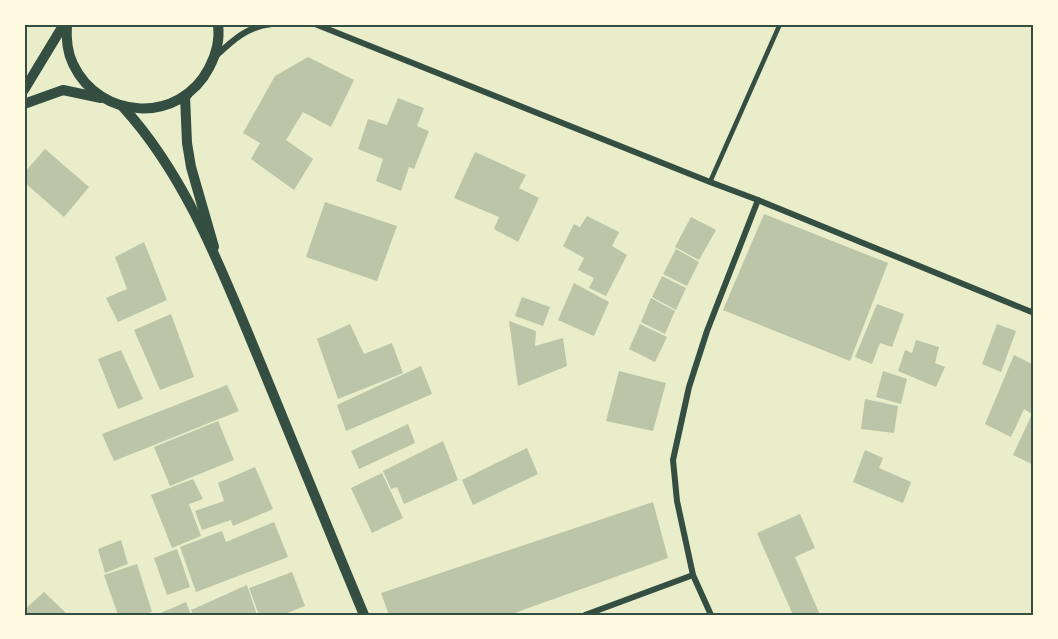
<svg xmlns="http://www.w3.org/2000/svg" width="1058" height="639" font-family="'Libre Baskerville',serif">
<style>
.building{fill:#bcc5a7}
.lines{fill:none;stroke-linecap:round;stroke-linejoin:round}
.service{stroke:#344e41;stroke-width:4.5}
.minor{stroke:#344e41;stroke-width:6}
.tertiary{stroke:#344e41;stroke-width:10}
.neatline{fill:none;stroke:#344e41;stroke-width:2}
</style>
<rect width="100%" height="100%" fill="#e9edc9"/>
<!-- building -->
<g class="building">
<path d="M308,57L354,80L331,127L303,112L286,140L313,159L294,190L251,159L260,143L243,133L275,76Z"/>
<path d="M398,98L424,108L417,126L429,131L414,169L409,167L401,191L376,181L383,159L358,149L368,119L387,125Z"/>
<path d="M45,149L89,187L64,217L24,182V173Z"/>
<path d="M475,152L526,175L519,188L539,198L518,242L494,229L499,217L454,198Z"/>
<path d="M325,202L397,226L377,281L306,257Z"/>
<path d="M764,214L888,263L850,361L723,310Z"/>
<path d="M587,216L619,232L612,246L627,255L606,296L589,288L594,278L578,270L584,258L563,246L574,224L580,227Z"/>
<path d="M691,217L716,230L699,260L675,247Z"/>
<path d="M144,242L167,300L118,322L106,298L127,289L115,257Z"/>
<path d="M676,249L699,262L687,286L663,274Z"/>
<path d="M662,276L686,288L676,310L652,297Z"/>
<path d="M574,283L609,302L594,336L558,320Z"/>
<path d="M522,297L550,307L543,326L515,316Z"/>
<path d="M651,298L675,311L665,334L641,322Z"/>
<path d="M877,304L904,314L892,347L880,343L872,364L855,357Z"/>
<path d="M171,314L194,377L160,390L134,330Z"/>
<path d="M509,321L536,331L535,346L563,338L567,366L518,386Z"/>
<path d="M350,324L364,354L392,343L403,373L338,399L317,339Z"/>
<path d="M640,324L667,337L655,362L629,349Z"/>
<path d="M997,324L1016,331L1001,372L982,364Z"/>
<path d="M916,340L939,347L935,363L945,367L936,387L898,371L905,350L912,353Z"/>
<path d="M121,350L143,399L118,409L98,359Z"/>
<path d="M1014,355L1034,365V465L1013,455L1032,414L1024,409L1011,437L985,424Z"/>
<path d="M421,366L432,394L346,431L337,405Z"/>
<path d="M619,371L666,383L653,431L606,421Z"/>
<path d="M883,371L907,379L901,404L876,397Z"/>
<path d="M227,385L239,411L114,461L102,434Z"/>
<path d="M865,399L898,406L894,433L861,429Z"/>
<path d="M218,421L234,460L170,486L154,447Z"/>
<path d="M408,424L415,443L359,469L351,451Z"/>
<path d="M443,441L458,480L404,504L397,487L391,489L383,471Z"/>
<path d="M527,448L538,474L473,505L462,480Z"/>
<path d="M865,450L883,458L879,468L911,482L903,503L853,482Z"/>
<path d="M255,467L273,509L233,526L231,520L202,530L195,511L224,501L218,483Z"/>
<path d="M382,473L403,518L372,533L351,488Z"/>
<path d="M193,479L203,499L189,504L201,536L172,548L151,495Z"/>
<path d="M653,502L668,558L509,615H389L381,593Z"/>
<path d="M800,514L815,548L795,557L820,615H793L757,533Z"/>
<path d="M274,522L288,557L196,592L180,547L222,531L226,542Z"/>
<path d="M121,540L128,564L105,573L98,549Z"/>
<path d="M177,549L190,587L167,595L154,558Z"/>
<path d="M137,564L152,612L141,615H118L104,575Z"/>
<path d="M292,572L305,606L282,615H259L249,588Z"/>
<path d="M247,585L257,615H193L191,610Z"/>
<path d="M44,592L68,615H24V610Z"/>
<path d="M186,602L191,615H156Z"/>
</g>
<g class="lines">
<!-- service -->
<path class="service" d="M710,182L780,24"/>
<!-- minor -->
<g class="minor">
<path d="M315,24L710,182L758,200L1034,313"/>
<path d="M217,55C233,40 248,26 272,24"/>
<path d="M585,615L693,575"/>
<path d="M711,615L693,575L677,501L673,460L689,387L707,331L758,200"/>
</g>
<!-- tertiary -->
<g class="tertiary">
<path d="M67,24C66,38 67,52 73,64C100,121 180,124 209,68C216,55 220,39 218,24"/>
<path d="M24,90L64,24"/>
<path d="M187,95L185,96L187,143L191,167L214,247"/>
<path d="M24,104L63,90L101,98"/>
<path d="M123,107C188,178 223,274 260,362C295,447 329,531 364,615"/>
</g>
</g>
<!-- border -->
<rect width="1058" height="639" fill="none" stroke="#fefae0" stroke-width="51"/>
<rect x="26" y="26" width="1006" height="588" class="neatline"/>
</svg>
